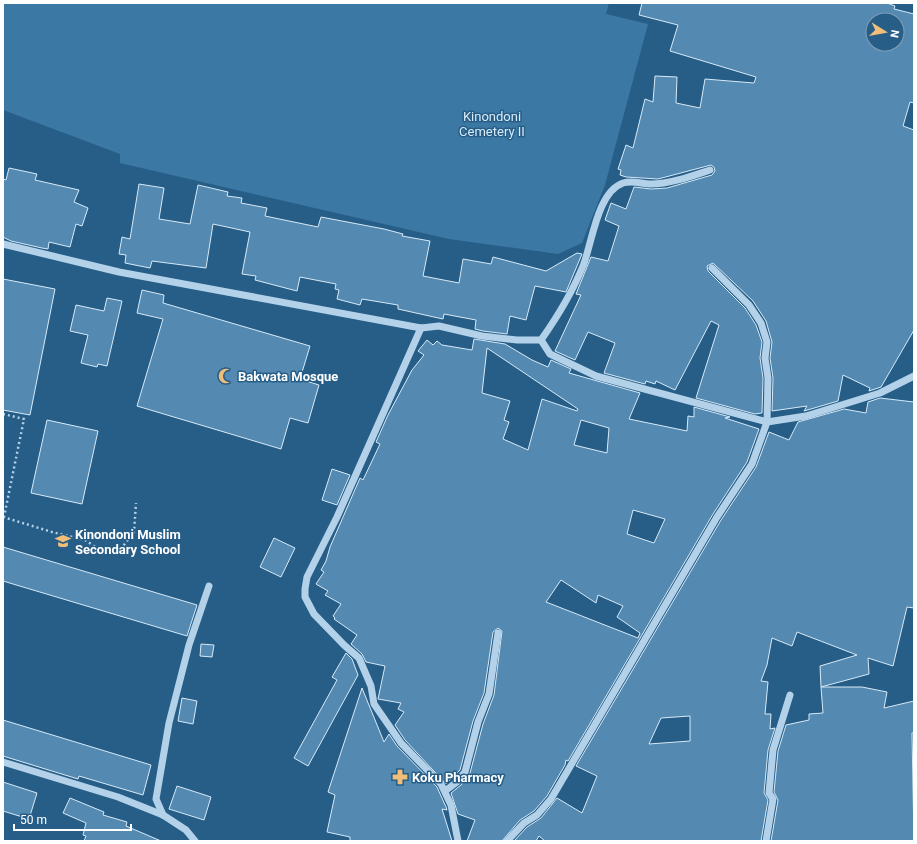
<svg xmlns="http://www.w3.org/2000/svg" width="917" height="844" font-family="Roboto,sans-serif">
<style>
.green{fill:#3c78a4}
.building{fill:#5489b1;stroke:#d7eaf7;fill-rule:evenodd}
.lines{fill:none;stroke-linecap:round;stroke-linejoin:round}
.path{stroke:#b3d2e9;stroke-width:2.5;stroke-dasharray:2 3;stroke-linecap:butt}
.minor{stroke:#b3d2e9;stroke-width:7}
.labels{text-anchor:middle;stroke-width:3;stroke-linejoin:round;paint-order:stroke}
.park-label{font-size:13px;fill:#d7eaf7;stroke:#275e88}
.poi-label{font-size:13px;font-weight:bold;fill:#fff;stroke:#275e88;text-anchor:start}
</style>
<rect width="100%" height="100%" fill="#275e88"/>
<!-- green -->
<path class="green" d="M3,3H609L606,14L648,24L605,185L582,243L558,254L449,239L120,163V154L3,110Z"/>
<!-- building -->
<g class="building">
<path d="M642,3H887L895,6L894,9L914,14V103L910,102L903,126L914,130V330L881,387L869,391L870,388L843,375L838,401L804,411L807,406L772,411L773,378L770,358L772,342L766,321L753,301L713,263L707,266L708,271L745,308L756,325L762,342L760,358L763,378L762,413L755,414L696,398L719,325L711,321L675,390L656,381L655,384L646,381L645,384L604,373L615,343L588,332L575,360L555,351L581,295L576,294L591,257L608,261L619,226L605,220L611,203L626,209L634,187L651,189L667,188L712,175L715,171L714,167L711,165L658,179L626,177L620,175L621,170L618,169L626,145L633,148L645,99L653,102L655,76L677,77L676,103L700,108L705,79L754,83L756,77L670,51L678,25L639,15ZM873,20H897V44H873Z"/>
<path d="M9,168L37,174L35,180L79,190L74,202L88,208L82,226L76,224L70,247L49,242L48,249L42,248L11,241L3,237V179L6,180Z"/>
<path d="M139,184L164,188L159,219L190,224L198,185L228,192L227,196L242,198L241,203L267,208L265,216L318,227L321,217L384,229L403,234L402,236L430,241L423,276L459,283L463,259L491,264L493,257L546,271L577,253L582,254L566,292L535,286L526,320L510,316L507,334L483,331L475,329L476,320L444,314L443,319L398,309V305L362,299L360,305L337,299L339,290L335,289L336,284L300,277L297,291L255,280L256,276L242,274L250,232L213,224L206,268L152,261L150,268L125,263L126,255L119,254L122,237L130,239Z"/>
<path d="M3,279L55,289L30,415L3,410Z"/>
<path d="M142,290L164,295L163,303L310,346L300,379L319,385L308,423L290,418L281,449L137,406L163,319L137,313Z"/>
<path d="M107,298L122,301L107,366L98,364L97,367L81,363L88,335L70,331L76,305L104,311Z"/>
<path d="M474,339L505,344L532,360L548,367L551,360L571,369L569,373L640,393L629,419L687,431L688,416L694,417V407L730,417L725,418L759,429L747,462L713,514L568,761L566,760L565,765L547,796L534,811L520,820L502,841H467L475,820L458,814L451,793L461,785L470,773L483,724L494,695L502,631L498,628L493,632L484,693L473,721L460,770L446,784L405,740L395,725L404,712L398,709L401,703L378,699L385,666L366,662L362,654L351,644L357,635L334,619L335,618L333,616L341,604L325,595L328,591L316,584L324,572L321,570L326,561L330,547L360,478L363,480L380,444L376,442L388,415L412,370L424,355L418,351L427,340L433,345L437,341L442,345L472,350ZM487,348L578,409L577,411L542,399L528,450L503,439L509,422L504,420L510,401L482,393ZM581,420L609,428L607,453L574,445ZM633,510L665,519L654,543L627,534ZM561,580L596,603L598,595L623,606L617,617L640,633L638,638L546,602Z"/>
<path d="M880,398L914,402V608L907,607L893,666L868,658L869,674L821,687L820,666L857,655L797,632L792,646L772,638L767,665L761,681L768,682L765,714H771L770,729L775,728L768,750L764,793L768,800L761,841H545L539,836L536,841H514L527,827L541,818L557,798L582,813L597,776L576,766L721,520L756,467L769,432L789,440L798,422L844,409L866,413L868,402ZM690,716V741L649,744L661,718Z"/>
<path d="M47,420L98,431L82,504L31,493Z"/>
<path d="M332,469L350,475L337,505L322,500Z"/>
<path d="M274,538L295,548L281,577L260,567Z"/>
<path d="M3,547L197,605L187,636L3,581Z"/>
<path d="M201,644L214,645L212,657L200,656Z"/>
<path d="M346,653L352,659L358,675L308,766L294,758L337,680L332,677Z"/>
<path d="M821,687H862L887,692L884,708L914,701V733H912L914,841H771L778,800L774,792L778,751L786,725L809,720V714L823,713Z"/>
<path d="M362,688L384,742L389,734L397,746L437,787L446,807L447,810L442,809L452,841H350V837L327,832L335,795L328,792Z"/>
<path d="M182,698L197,701L193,724L178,721Z"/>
<path d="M3,720L151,765L143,795L79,776L78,779L3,756Z"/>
<path d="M3,782L37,793L29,819L3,811Z"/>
<path d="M177,786L211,797L204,820L169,809Z"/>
<path d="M70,798L104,812L103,815L127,822L126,826L161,841H84L86,836L83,835L86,823L63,813Z"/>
</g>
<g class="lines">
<!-- path -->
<g class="path">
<path d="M3,414L24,419L4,517"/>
<path d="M3,517L52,532L85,540L103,552L120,550L134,532L136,503"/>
</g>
<!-- minor -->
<g class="minor">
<path d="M3,244L119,272L421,328L439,326L482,336L517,340H541C558,316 572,293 583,266C592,244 597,192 623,183C633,180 642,184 651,184C670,184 692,176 710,170"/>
<path d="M421,328L337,517L307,577L305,589V597L314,614L344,645L359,658L371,686L374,704L401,743L441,784L451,805L458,841"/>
<path d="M541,340L550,354L596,376L767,422L806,416L880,393L914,376"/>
<path d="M3,762L118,797L163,815L186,830L195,841"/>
<path d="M445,791L457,782L465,772L478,722L489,694L498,633"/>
<path d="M163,815L156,799L169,723L189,645L209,586"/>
<path d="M507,841L524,823L537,815L551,799L717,517L752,464L767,422L768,378L765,358L767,342L761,323L749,305L712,268"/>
<path d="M766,841L773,799L769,793L773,750L790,695"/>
</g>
</g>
<!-- icons -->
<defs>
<symbol id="mosque-bare" viewBox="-9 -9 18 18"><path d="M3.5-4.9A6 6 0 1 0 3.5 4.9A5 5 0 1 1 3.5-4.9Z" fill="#f1be79" stroke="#275e88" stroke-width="2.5" paint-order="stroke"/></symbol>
<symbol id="school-bare" viewBox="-9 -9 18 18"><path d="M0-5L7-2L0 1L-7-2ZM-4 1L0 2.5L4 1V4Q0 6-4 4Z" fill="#f1be79" stroke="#275e88" stroke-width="2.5" paint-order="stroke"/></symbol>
<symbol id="pharmacy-bare" viewBox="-9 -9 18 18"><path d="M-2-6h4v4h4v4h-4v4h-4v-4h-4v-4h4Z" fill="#f1be79" stroke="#275e88" stroke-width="2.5" paint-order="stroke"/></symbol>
</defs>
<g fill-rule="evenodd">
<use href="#mosque-bare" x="215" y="365" width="22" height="22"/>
<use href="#school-bare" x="52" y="530" width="22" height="22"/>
<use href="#pharmacy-bare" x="389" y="766" width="22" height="22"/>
</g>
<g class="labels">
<!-- park labels -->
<g class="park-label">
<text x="492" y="121">Kinondoni<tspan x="492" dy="15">Cemetery II</tspan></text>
</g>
<!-- poi labels -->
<g class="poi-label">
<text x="238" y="381">Bakwata Mosque</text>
<text x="75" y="539">Kinondoni Muslim<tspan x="75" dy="15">Secondary School</tspan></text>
<text x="412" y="782">Koku Pharmacy</text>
</g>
</g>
<!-- border -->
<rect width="917" height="844" fill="none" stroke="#ffffff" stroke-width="8"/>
<!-- north arrow -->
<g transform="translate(885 32) rotate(101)"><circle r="19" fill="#275e88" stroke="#7d9eb8"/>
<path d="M0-3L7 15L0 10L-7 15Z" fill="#f1be79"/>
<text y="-6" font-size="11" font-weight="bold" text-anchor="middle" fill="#ffffff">N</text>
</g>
<!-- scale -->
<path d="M14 824v6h117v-6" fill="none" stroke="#ffffff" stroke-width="2"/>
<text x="20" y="824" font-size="12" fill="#ffffff" stroke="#275e88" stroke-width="3" paint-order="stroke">50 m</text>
</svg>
